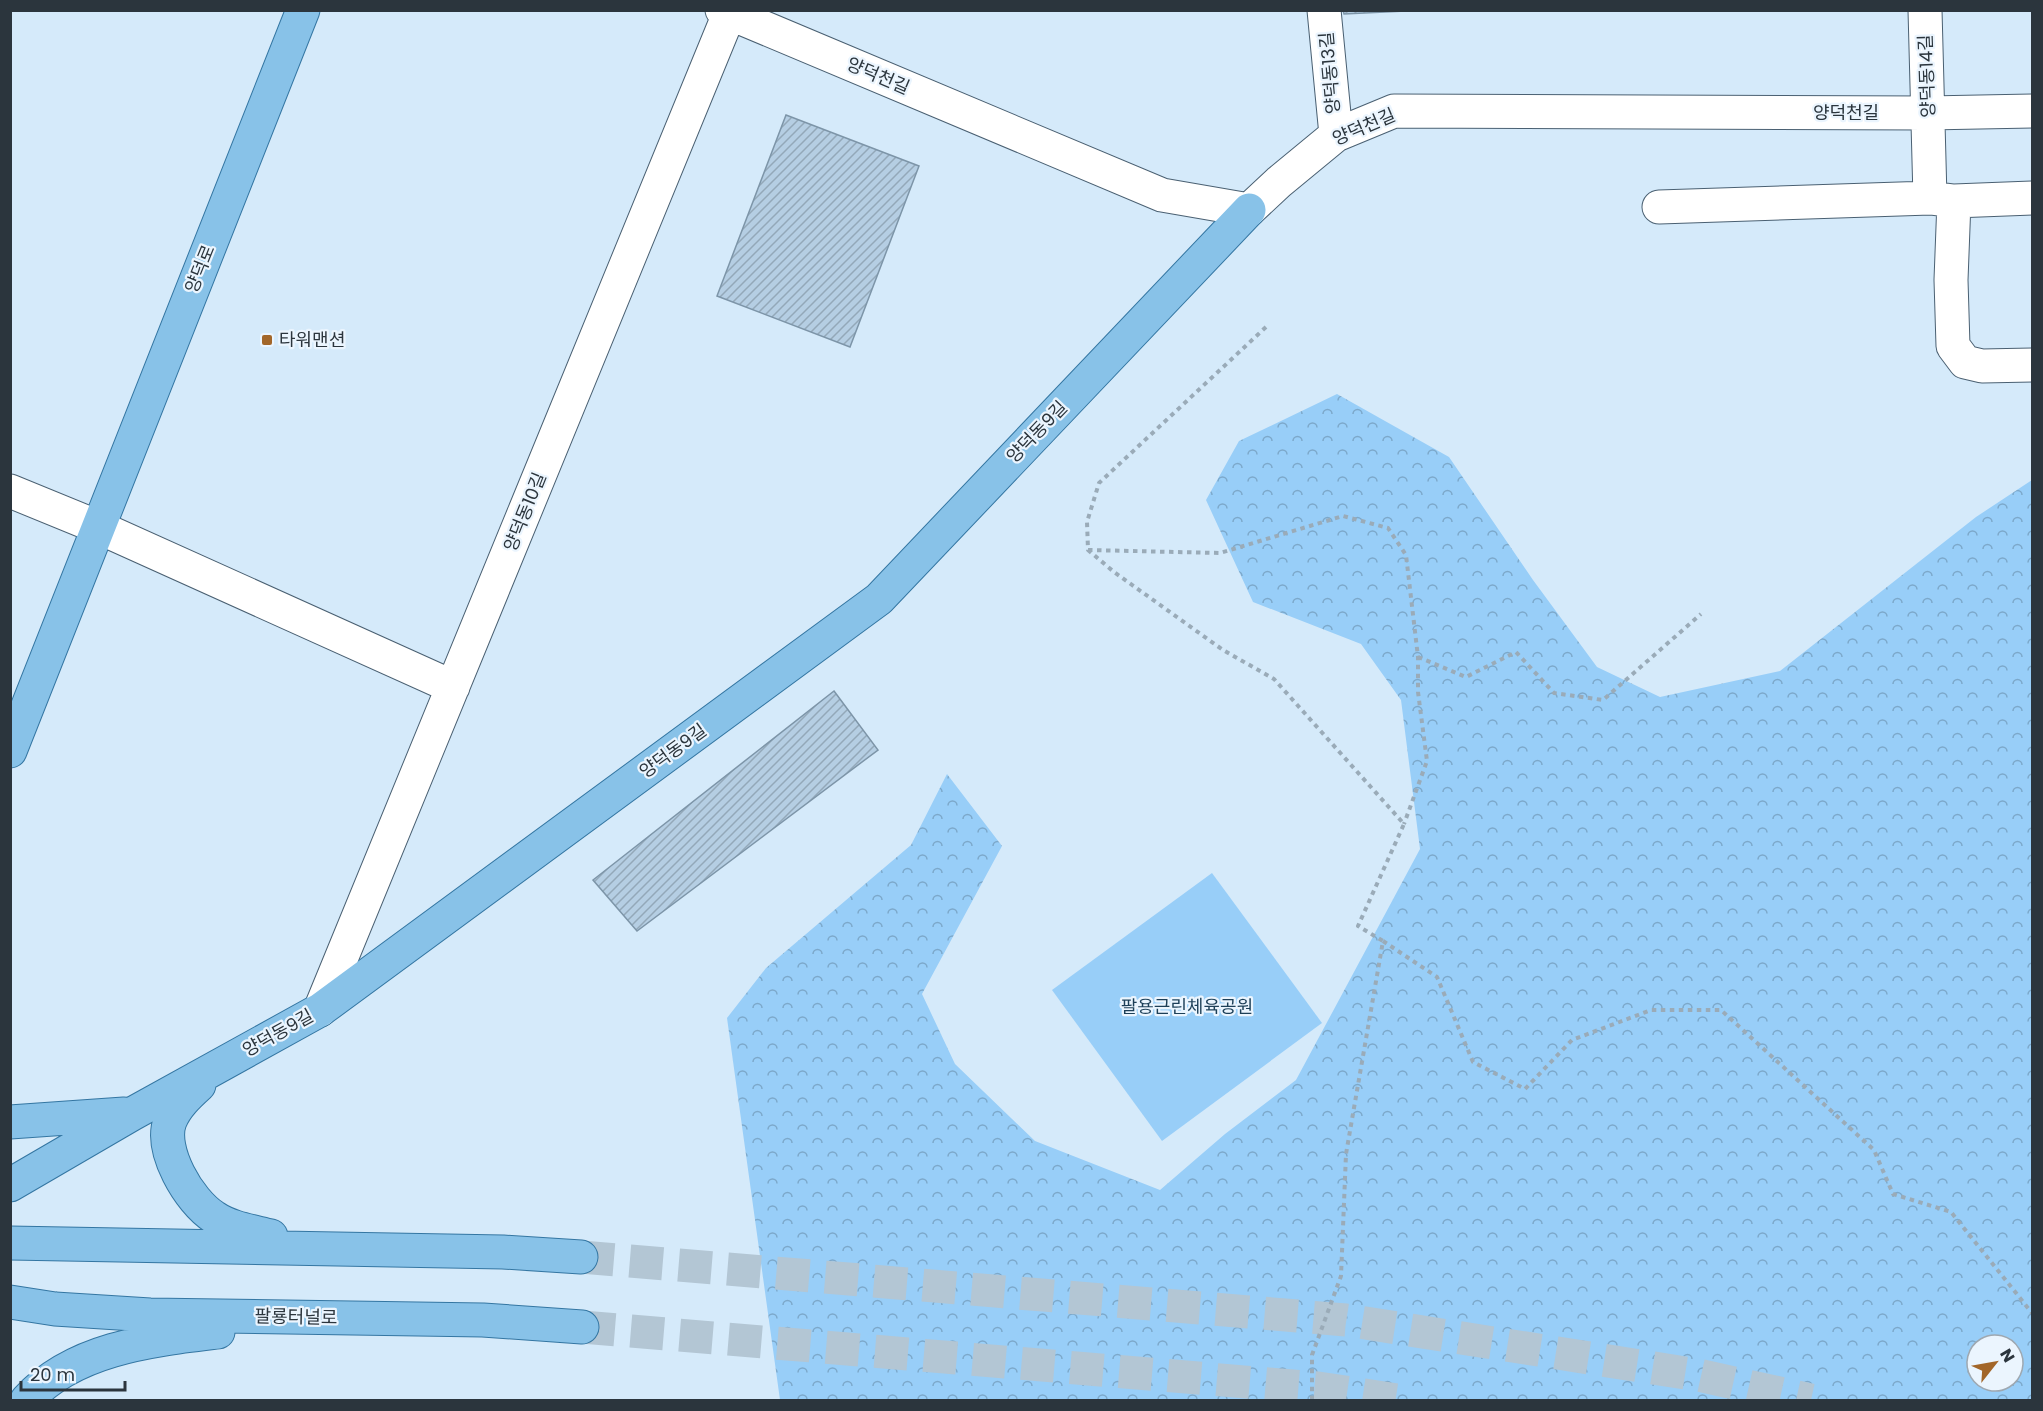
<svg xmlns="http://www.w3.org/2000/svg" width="2043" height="1411" font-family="Poppins,'Noto Sans KR',sans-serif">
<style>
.forest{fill:url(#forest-crowns);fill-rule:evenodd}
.green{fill:#98cef8}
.building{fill:url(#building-hatch);stroke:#7d95a8;stroke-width:1.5}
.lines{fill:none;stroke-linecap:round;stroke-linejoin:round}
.major-tunnel{stroke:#b3c6d4;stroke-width:33;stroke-dasharray:33 16;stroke-linecap:butt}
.minor-casing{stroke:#4a6072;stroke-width:35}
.major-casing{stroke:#3476a2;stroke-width:35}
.path{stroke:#9aabb8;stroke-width:4;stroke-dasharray:4.5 4.5;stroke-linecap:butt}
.minor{stroke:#fff;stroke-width:33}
.major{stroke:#88c2e8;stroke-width:33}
.poi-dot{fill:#a26629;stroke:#ebf5fe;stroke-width:2}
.labels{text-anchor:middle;stroke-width:4.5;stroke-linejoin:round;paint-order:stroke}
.street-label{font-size:18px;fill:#2b353d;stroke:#ebf5fe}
.poi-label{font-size:18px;fill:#2b353d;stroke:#ebf5fe;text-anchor:start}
.park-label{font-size:18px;fill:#1c3f58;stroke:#ebf5fe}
</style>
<defs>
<pattern id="forest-crowns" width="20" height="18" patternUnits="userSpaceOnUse" patternTransform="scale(1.5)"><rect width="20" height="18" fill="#98cef8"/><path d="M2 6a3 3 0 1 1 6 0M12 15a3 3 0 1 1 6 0" fill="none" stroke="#7ca8ca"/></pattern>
<pattern id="building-hatch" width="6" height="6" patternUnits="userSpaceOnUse" patternTransform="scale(1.5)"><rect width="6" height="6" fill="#b5cee3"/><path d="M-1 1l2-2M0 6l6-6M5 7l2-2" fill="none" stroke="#93a8b9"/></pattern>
</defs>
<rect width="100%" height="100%" fill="#d5eafa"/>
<path class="forest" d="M1337,394L1449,457L1533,580L1597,667L1660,697L1780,671L1976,517L2032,480V1400H780L727,1018L766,968L911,845L947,774L1002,846L922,994L955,1064L1035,1141L1160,1190L1225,1134L1296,1080L1420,849L1401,700L1361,644L1253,602L1206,500L1239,441ZM1977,1345H2013V1381H1977Z"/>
<path class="green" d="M1212,873L1322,1023L1162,1141L1052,990Z"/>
<path class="building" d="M1343,10H1427L1344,14Z
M786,115L919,166L850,347L717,296Z
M834,691L878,750L637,931L593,880Z"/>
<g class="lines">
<path class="major-tunnel" d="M581,1257L1346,1320L1698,1375L1811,1400
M582,1327L1318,1388L1397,1400"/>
<g class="minor-casing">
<path id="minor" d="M722,10L1162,195L1249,210L1279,182L1336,135L1394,111L1928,113L2032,111
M1324,10L1336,135
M1925,10L1930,198L1954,201L1951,280L1953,346L1965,362L1982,366L2032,365
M1954,201L2032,198
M1659,207L1930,198
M10,491L98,527L453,687
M320,1010L729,14"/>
</g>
<g class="major-casing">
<path id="major" d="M10,751L303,10
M199,1085C188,1095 176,1106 170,1121C159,1150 189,1201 214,1217C230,1228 251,1231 271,1236
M10,1122L124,1114
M10,1185L132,1114L320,1010L879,599L1249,210
M10,1243L503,1252L581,1257
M10,1302L55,1309L150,1315L483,1320L582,1327
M27,1400C74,1348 152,1340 218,1332"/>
</g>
<path class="path" d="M1266,327L1099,483L1087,522L1088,550L1114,572L1223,650L1274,679L1404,824L1358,926L1383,941L1346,1154L1341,1276L1312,1355V1400
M1088,550L1220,553L1343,516L1388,528L1406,555L1418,657V692L1427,761L1404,824
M1418,657L1466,677L1516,652L1554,693L1603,700L1701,614
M1383,941L1437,977L1473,1062L1525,1089L1572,1040L1651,1010H1721L1874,1150L1893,1194L1951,1212L2032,1313"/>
<use href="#minor" class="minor"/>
<use href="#major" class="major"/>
</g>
<rect class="poi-dot" x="261" y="334" width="12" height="12" rx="3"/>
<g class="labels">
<g class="street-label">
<text transform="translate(1330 73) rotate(-95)" y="6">양덕동13길</text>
<text transform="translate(878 76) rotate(23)" y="6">양덕천길</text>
<text transform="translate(1927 76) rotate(-92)" y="6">양덕동14길</text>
<text x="1846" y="119">양덕천길</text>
<text transform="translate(1364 127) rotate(-23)" y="6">양덕천길</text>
<text transform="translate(200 269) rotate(-68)" y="6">양덕로</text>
<text transform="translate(1037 432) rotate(-46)" y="6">양덕동9길</text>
<text transform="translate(525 512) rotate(-68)" y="6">양덕동10길</text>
<text transform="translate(673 751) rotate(-36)" y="6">양덕동9길</text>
<text transform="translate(278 1033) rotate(-29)" y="6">양덕동9길</text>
<text transform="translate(296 1317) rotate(1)" y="6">팔룡터널로</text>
</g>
<g class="poi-label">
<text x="279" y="346">타워맨션</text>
</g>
<g class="park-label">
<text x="1187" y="1013">팔용근린체육공원</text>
</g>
</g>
<rect width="2043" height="1411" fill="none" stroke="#2b353d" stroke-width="24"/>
<g transform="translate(1995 1363) rotate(59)"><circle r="28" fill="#ebf5fe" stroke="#9ea8b1" stroke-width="1.5"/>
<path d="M0-4.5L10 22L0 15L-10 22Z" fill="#a26629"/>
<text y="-9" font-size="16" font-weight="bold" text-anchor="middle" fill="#2b353d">N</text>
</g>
<path d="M21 1381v9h104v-9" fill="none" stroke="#2b353d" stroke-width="3"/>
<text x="30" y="1381" font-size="18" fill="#2b353d" stroke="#ebf5fe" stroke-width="4.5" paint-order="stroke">20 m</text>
</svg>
